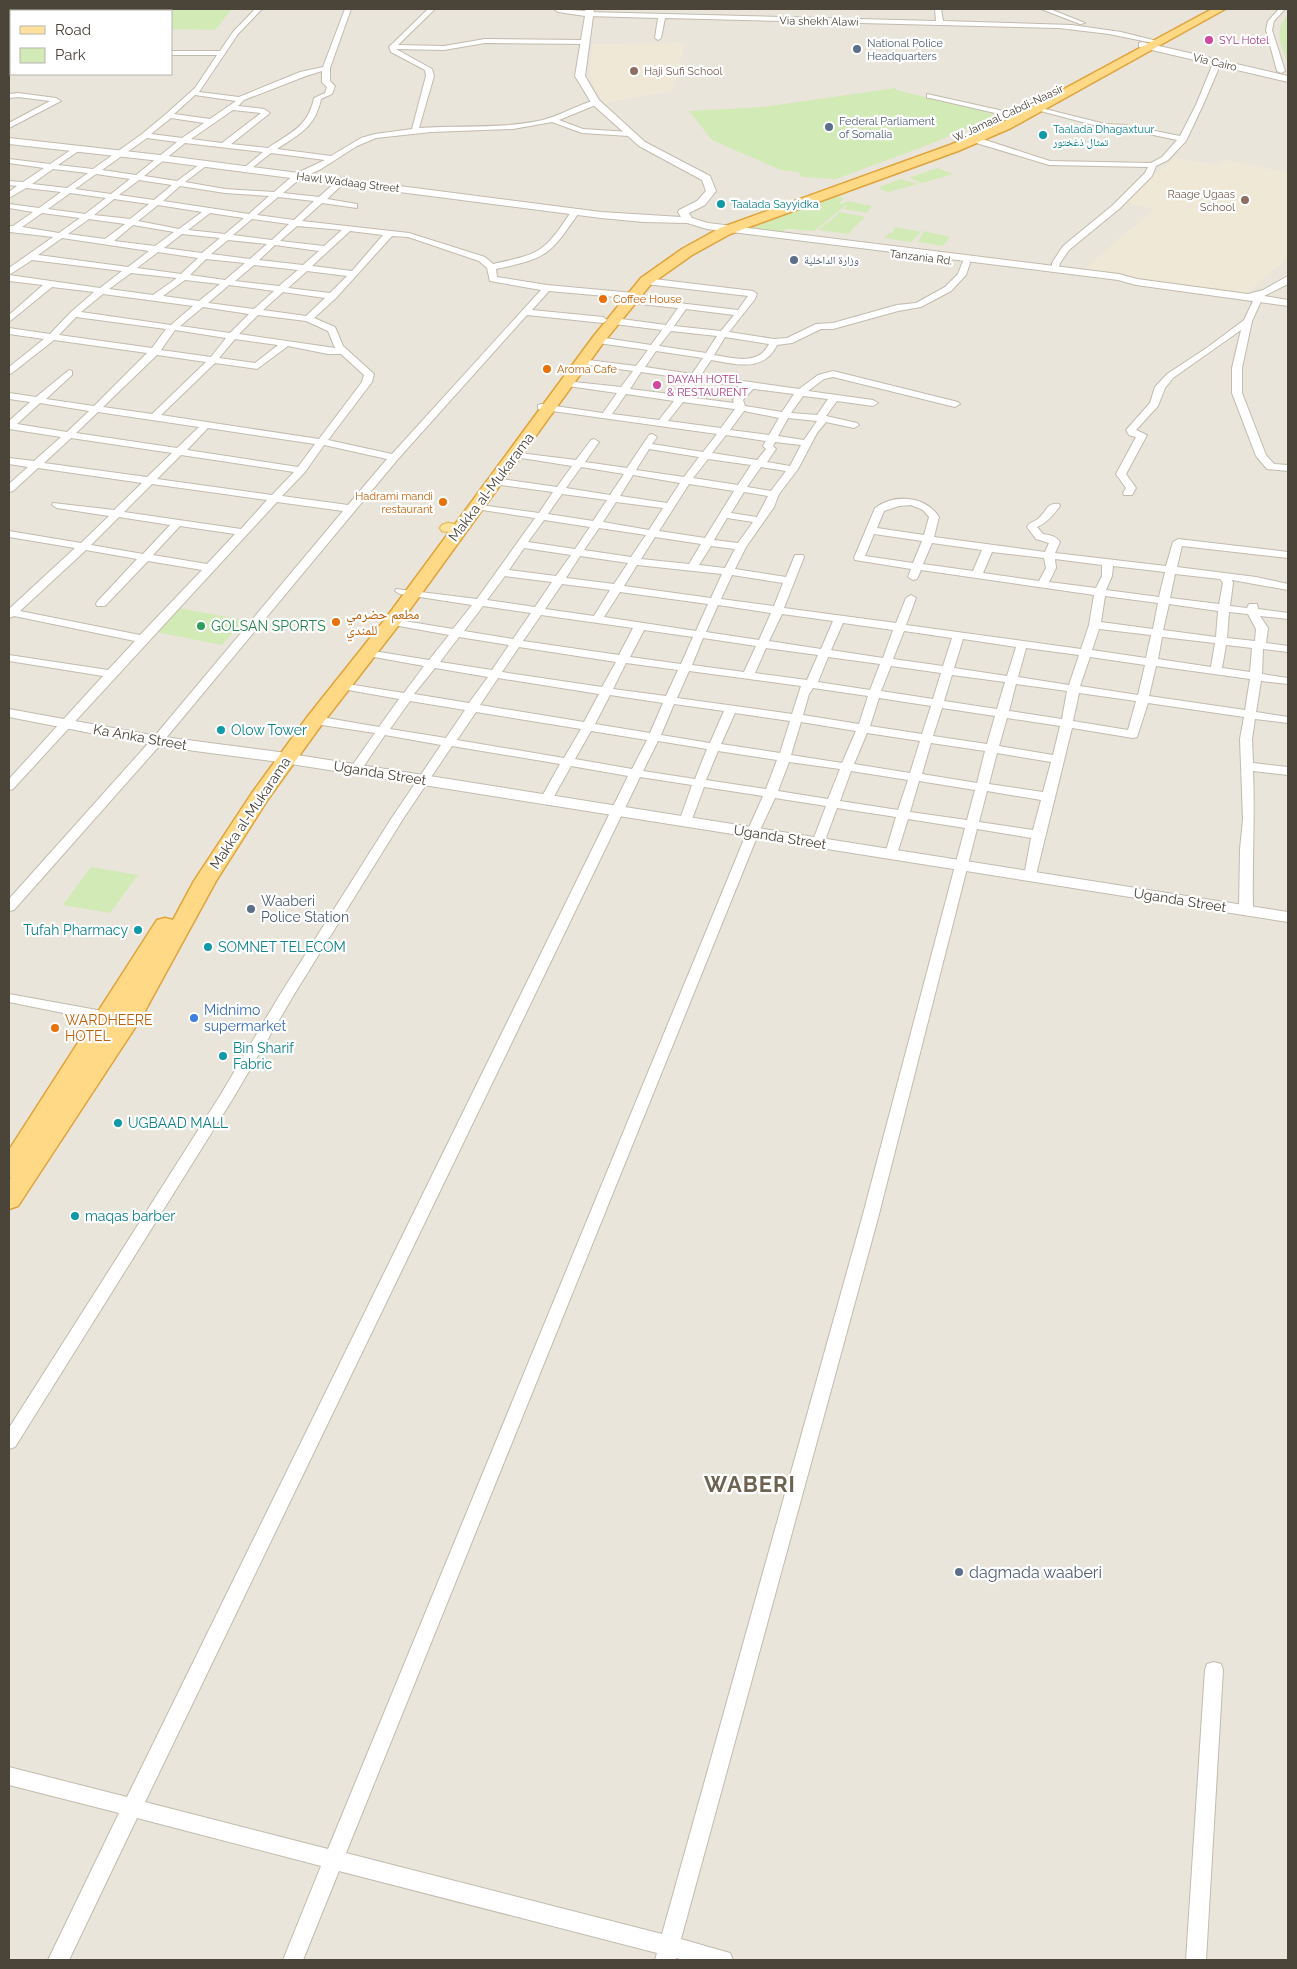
<svg xmlns="http://www.w3.org/2000/svg" width="1297" height="1969" font-family="Raleway,'Noto Naskh Arabic',sans-serif">
<style>
.residential{fill:#eae5da;fill-rule:evenodd}
.education{fill:#efe8d6}
.green{fill:#d2eab5}
.lines{fill:none;stroke-linecap:round;stroke-linejoin:round}
.minor-casing{stroke:#c2bbae;stroke-width:2}
.tertiary-casing{stroke:#c2bbae;stroke-width:2}
.primary-casing{stroke:#e6c16a;stroke-width:3}
.trunk-casing{stroke:#e0a43c;stroke-width:3}
.minor{fill:#fff;fill-rule:evenodd}
.tertiary{fill:#fff;fill-rule:evenodd}
.primary{fill:#ffe39c;fill-rule:evenodd}
.trunk{fill:#ffd985;fill-rule:evenodd}
.hotel-dot{fill:#d1479c;stroke:#fff;stroke-width:2}
.service-dot{fill:#5c6f8a;stroke:#fff;stroke-width:2}
.education-dot{fill:#8d6e63;stroke:#fff;stroke-width:2}
.culture-dot{fill:#0f9aa8;stroke:#fff;stroke-width:2}
.food-dot{fill:#e8710a;stroke:#fff;stroke-width:2}
.leisure-dot{fill:#2e9e5b;stroke:#fff;stroke-width:2}
.shop-dot{fill:#3f7fe0;stroke:#fff;stroke-width:2}
.labels{text-anchor:middle;stroke-width:4.5;stroke-linejoin:round;paint-order:stroke}
.far-street-label{font-size:11px;fill:#4b4439;stroke:#fff}
.far-hotel-label{font-size:11px;fill:#b23c85;stroke:#fff;text-anchor:start}
.far-service-label{font-size:11px;fill:#4e5e75;stroke:#fff;text-anchor:start}
.far-education-label{font-size:11px;fill:#785e54;stroke:#fff;text-anchor:start}
.far-culture-label{font-size:11px;fill:#0d838f;stroke:#fff;text-anchor:start}
.far-food-label{font-size:11px;fill:#c56008;stroke:#fff;text-anchor:start}
.street-label{font-size:14px;fill:#4b4439;stroke:#fff}
.food-label{font-size:14px;fill:#c56008;stroke:#fff;text-anchor:start}
.leisure-label{font-size:14px;fill:#27864d;stroke:#fff;text-anchor:start}
.culture-label{font-size:14px;fill:#0d838f;stroke:#fff;text-anchor:start}
.service-label{font-size:14px;fill:#4e5e75;stroke:#fff;text-anchor:start}
.shop-label{font-size:14px;fill:#366cbe;stroke:#fff;text-anchor:start}
.near-service-label{font-size:16px;fill:#4e5e75;stroke:#fff;text-anchor:start}
.near-district-label{font-size:22px;font-weight:bold;letter-spacing:1px;fill:#6e6250;stroke:#fff}
</style>
<rect width="100%" height="100%" fill="#f6f3ec"/>
<path class="residential" d="M9,9H1288V1960H9ZM11,11H171V74H11ZM838,196L843,198L839,202L845,205L795,230L786,229L783,232L752,228Z"/>
<path class="education" d="M685,43L672,91L604,103L595,89L590,74L592,44Z
M1175,158L1216,165L1226,160L1284,172L1288,170V257L1247,293L1083,270L1154,209L1123,202Z"/>
<path class="green" d="M119,9H232L215,30L171,29V11H117Z
M1288,14V64C1281,42 1273,33 1288,14Z
M896,88V90L998,115L933,143L836,179L802,177L798,172L781,170L712,140L689,111L763,107Z
M937,168L953,174L922,183L909,178Z
M901,179L918,184L888,192L880,189L881,188L879,187Z
M838,196L843,198L844,200L839,202L842,204L848,201L872,206L867,213L844,209L847,206L846,205L814,231L786,229L783,232L751,228Z
M840,212L865,217L856,226L829,222Z
M827,222L855,226L849,234L819,230Z
M895,227L921,232L911,242L885,238L889,233H892Z
M924,231L950,237L943,246L918,242Z
M179,608L244,620L222,645L156,632Z
M91,867L138,875L110,913L63,905Z"/>
<g class="lines">
<g class="minor-casing">
<path id="minor" d="M19,9H25V11H19Z
M255,9H262L238,34L199,92L239,97L300,72L323,67L345,9H351L330,68V81L335,86L332,94L321,99C315,128 299,134 277,149L331,156L361,138L375,134L412,129L426,76L425,70L391,52L389,47L428,9H435L398,45L444,46L485,39L584,40L587,42L584,44L485,43L444,50L396,49L432,69L434,76L419,128C459,125 499,129 538,121C558,117 575,106 595,100H598V104L559,120L583,129L629,132L633,134L629,136L582,133L552,122L513,129L431,132L376,138L357,146L321,169L301,178L283,193L319,197L339,179L346,181L327,199L357,204V208L322,203L302,221L409,233L485,257L493,264C543,253 544,252 573,209H579L580,211C550,255 548,258 496,269L497,277L547,285L634,293L638,296L636,298L738,310L748,296L646,284L642,281L646,278L753,291L757,294L755,299L729,332L774,339L787,338L816,324L833,323L897,305L916,303L945,287L958,274L963,261H969L970,263L966,275L951,291L921,307L898,311L833,329H821L792,343L777,345C763,373 737,364 711,360L701,375L799,389L818,375L833,371L958,402L960,404L955,407L833,377L824,379L808,391L873,400L878,403L873,406L837,401L826,416L857,423L859,425L854,428L826,422L817,433L798,469L779,494L774,507L746,547L735,569L786,577L795,555H803L804,557L784,608L896,623L906,598L911,595L916,598L906,625L1081,649L1089,625L1094,595L921,570L917,579L913,580L908,577L911,569L855,560L854,558L875,508C895,493 926,496 939,517L934,537L1045,552L1049,543L1036,539L1027,527C1030,521 1036,522 1040,517C1046,511 1048,502 1059,504L1060,506C1053,515 1048,522 1037,527L1043,534C1050,535 1056,536 1060,542L1055,553L1166,566L1173,542L1178,539L1288,552V558L1182,546L1177,567L1256,577L1288,584V590L1232,580L1233,583L1230,606L1247,608L1249,604H1257L1258,609L1288,613V619L1260,616L1268,628L1266,643L1288,646V652L1263,649L1262,674L1288,678V684L1261,681L1256,712L1288,717V723L1255,719L1252,739L1253,763L1288,767V775L1253,771C1255,817 1252,863 1253,910L1251,913L1246,914L1239,910L1240,849L1243,819L1240,739L1244,717L1148,703L1137,737L1133,738L1072,728L1035,879L1030,880L1024,876L1031,838L977,829L878,1218L681,1939L730,1953L733,1960H685L676,1958L675,1960H655L657,1953L339,1871L303,1960H283L321,1866L137,1818L69,1960H48L119,1813L9,1785V1767L127,1797L628,776L571,766L552,800L546,804L540,800L560,764L452,746L403,819L295,993L232,1100L15,1447L9,1449V1428L221,1094L281,993L391,819L441,745L385,735L359,773L355,774L349,770L375,733L315,724L309,720L315,716L379,727L399,699L337,688L335,686L337,684L341,683L404,693L424,666L363,655L361,653L363,651L367,650L429,660L449,635L388,624L386,622L388,620L392,619L453,629L472,605L400,594L395,591L396,589L477,599L535,518L476,509L472,508L471,506L472,504L539,513L553,492L494,484L489,481L494,478L557,487L572,466L515,457L511,456V452L576,460L591,440L594,439L599,442L585,462L627,468L649,435L652,434L657,437L652,444L703,452L717,434L538,409V405L541,404L603,413L617,393L568,386L565,385V381L621,387L633,371L583,364L578,361L580,359L636,366L648,350L598,343L593,340L598,337L651,345L662,330L614,324L610,321L614,318L666,325L678,308L630,303L626,300L627,298L549,291L532,310L603,317L607,320L603,323L527,315L398,459L161,744L14,910L9,911V899L153,738L343,511L277,502L13,789L9,790V779L103,676L9,661V655L108,670L135,641L14,616L9,618V609L75,548L9,537V531L81,543L109,516L57,508L52,505L53,503L114,510L142,483L38,468L13,491L9,492V484L28,467L9,464V458L34,461L61,437L9,429V421L30,402L9,399V393L36,397L69,370L72,371V375L46,399L94,406L147,353L54,340L12,373L9,374V367L44,339L9,334V328L50,334L71,312L94,292L52,287L9,322V315L43,285L9,281V275L100,288L122,271L32,260L9,275V268L53,237L10,232L9,226H13L33,212L9,208V204L39,208L61,192L26,188L9,198V192L17,186L9,185V181L23,182L44,168L9,163V159L50,164L77,146H80V150L58,165L93,169L142,134L166,114L195,88L217,55H171V51H220L233,32ZM322,71V82L327,87L325,93L314,98C308,127 291,132 268,148L231,144L270,113L264,109L238,106L244,100L306,76ZM195,95L236,101L210,119L174,114ZM233,110L261,113L222,143L191,139ZM171,118L204,123L182,138L151,134ZM147,138L177,142L136,175L102,170ZM185,143L263,152L245,167L244,169L248,171L271,153L325,160L295,174L274,192L225,189L185,182L206,166L207,164L203,162L177,181L144,176ZM53,169L88,173L67,188L32,184ZM96,174L130,179L111,194L75,189ZM139,180L172,185L154,200L119,195ZM180,186L225,193L269,196L249,214L163,201ZM70,193L106,198L85,214L48,209ZM278,197L314,201L294,220L257,215ZM114,199L149,204L130,219L94,215ZM158,205L202,212L179,229L138,221ZM42,213L80,218L59,233L22,227ZM210,213L244,218L225,234L188,230ZM89,219L125,224L105,239L68,234ZM252,219L289,224L272,240L233,235ZM133,225L174,232L155,246L114,241ZM297,226L342,230L324,246L280,241ZM350,231L383,235L352,271L312,266ZM182,234L220,238L202,253L164,248ZM392,236L408,237L479,261L487,268L490,281L541,290L392,454L328,440L372,382L374,374L343,346L335,327L314,318L336,298ZM62,238L149,251L128,267L38,255ZM228,240L267,244L250,259L211,254ZM275,245L319,251L303,265L259,260ZM158,252L198,258L181,274L137,268ZM206,259L245,263L225,280L190,275ZM254,265L298,270L279,286L235,281ZM307,271L347,276L330,293L288,288ZM131,273L177,278L153,295L109,289ZM185,280L220,284L199,301L163,296ZM229,285L274,291L254,309L208,303ZM283,292L325,298L306,316L263,310ZM103,294L193,306L171,325L81,312ZM203,307L249,314L230,333L180,326ZM686,309L734,315L721,331L674,326ZM258,315L306,321L328,331L335,348L239,334ZM76,317L166,329L152,348L59,335ZM175,330L226,338L211,357L161,350ZM671,331L717,336L706,353L659,346ZM725,337L769,344C758,366 734,358 714,355ZM235,339L278,345L255,363L219,358ZM288,346L328,354H341L364,375L362,382L319,439L161,415L215,363L257,369ZM656,351L703,358L692,374L645,367ZM157,355L206,362L152,414L103,407ZM641,372L689,379L678,395L630,389ZM698,380L745,387L733,400L734,403L687,397ZM753,389H754L794,394L782,412L745,406L743,400ZM626,394L674,401L659,420L612,414ZM803,396L828,399L817,415L791,413ZM683,402L734,409H735L721,428L668,421ZM40,403L89,411L67,432L17,424ZM744,411L779,418L769,435L730,430ZM98,412L199,427L177,448L76,433ZM788,418L817,421L804,440L778,436ZM208,428L315,444L298,467L187,450ZM726,435L766,441L763,446L766,449L757,460L712,453ZM71,438L172,453L147,477L44,463ZM775,442L801,445L790,466L767,462L776,449L773,446ZM324,445L387,459L348,505L282,496L305,472ZM649,449L699,457L684,477L636,470ZM181,455L294,472L272,495L157,479ZM708,459L751,465L738,485L693,478ZM581,467L624,474L610,495L566,488ZM761,467L786,471L771,491L747,487ZM633,475L680,483L667,503L620,496ZM152,484L267,500L241,529L124,512ZM689,484L734,491L705,538L659,531ZM744,492L768,496L757,517L731,513ZM562,494L607,500L593,521L548,514ZM616,502L663,508L649,530L603,522ZM911,505L923,510L929,517L924,535L877,528L884,511L899,506ZM119,517L170,525L143,554L91,545ZM727,518L753,522L738,543L714,540ZM544,520L590,527L575,549L528,542ZM180,526L235,534L207,564L153,555ZM599,528L646,535L631,557L584,550ZM874,534L922,541L913,563L865,556ZM655,537L701,544L689,564L641,559ZM932,543L982,550L973,571L923,564ZM711,546L735,549L725,568L699,565ZM524,548L571,555L556,576L509,570ZM86,550L137,559L97,602L96,604L97,606H105L148,561L202,570L140,635L20,611ZM992,552L1044,558L1046,568L1039,581L983,573ZM580,556L628,563L614,584L566,578ZM1055,559L1102,565V576L1096,588L1049,582L1056,568ZM637,565L722,574L711,598L624,586ZM1113,566L1165,572L1159,597L1106,590L1112,576ZM1175,574L1220,579L1223,583L1219,604L1170,598ZM732,575L783,583L774,606L721,599ZM505,576L552,582L535,607L487,600ZM562,584L610,590L594,616L545,609ZM620,592L708,604L696,631L604,617ZM1105,596L1158,603L1153,629L1101,622ZM1169,604L1218,611L1216,637L1163,630ZM718,605L771,613L759,640L706,632ZM483,606L531,613L513,639L464,631ZM1229,612L1248,614L1256,629L1255,641L1227,638ZM782,614L833,621L821,649L769,641ZM541,615L633,628L619,655L523,641ZM843,623L893,630L883,658L831,650ZM1099,629L1151,635L1146,658L1092,650ZM644,630L693,637L681,664L630,657ZM904,631L952,638L943,666L893,659ZM459,637L509,645L492,670L440,662ZM1162,637L1215,643L1211,667L1158,659ZM703,638L756,646L744,672L692,665ZM963,639L1016,647L1007,676L954,668ZM1226,645L1252,648L1250,672L1222,668ZM519,647L616,662L602,687L502,672ZM766,648L818,655L807,680L755,673ZM1026,648L1079,655L1069,685L1018,677ZM828,657L880,664L870,690L818,682ZM1090,657L1145,665L1138,695L1080,686ZM626,663L678,670L666,696L613,689ZM891,666L941,673L933,699L881,691ZM1156,666L1250,679L1245,710L1149,696ZM435,668L488,677L469,703L414,694ZM689,671L801,686L792,714L677,698ZM952,675L1005,682L997,709L944,701ZM498,678L599,694L584,722L480,705ZM1016,684L1067,691L1062,719L1009,711ZM813,688L868,696L859,724L803,715L809,694ZM1079,693L1136,701L1128,730L1073,721ZM610,695L663,703L650,733L595,724ZM879,698L931,706L922,734L870,726ZM410,701L465,710L446,738L390,729ZM674,704L724,711L710,743L661,735ZM942,708L995,716L987,744L933,736ZM476,712L581,729L564,758L457,740ZM735,713L790,721L780,753L721,744ZM1007,718L1060,726L1053,755L999,746ZM801,722L856,731L842,763L791,755ZM591,731L647,740L632,769L575,759ZM867,733L920,741L910,773L854,764ZM658,741L707,749L695,779L643,771ZM931,743L985,751L977,783L922,774ZM718,751L777,760L766,789L706,780ZM997,753L1051,762L1043,792L989,784ZM789,762L840,769L828,799L778,791ZM851,771L908,780L898,810L840,801ZM640,777L692,785L679,822L685,826L691,822L704,787L763,796L747,832L328,1849L145,1802ZM919,781L975,790L967,820L910,812ZM987,791L1041,800L1033,830L979,822ZM775,798L826,806L812,843L818,847L824,843L837,808L896,817L885,854L891,858L897,854L908,819L965,828L862,1218L662,1934L346,1853L759,832Z
M935,9H941L943,21L1072,25L1121,32L1161,42L1158,44L1109,34L1059,28L665,18L661,38L658,40L655,38L658,18L587,16L584,14L587,12L936,21Z
M1041,9H1050L1085,23L1080,24Z
M1279,9H1285L1274,21L1272,30L1285,71L1281,73L1277,71L1266,30L1268,21Z
M11,27V31L9,32V28Z
M1214,61L1221,63L1203,105L1186,141L1168,160L1156,166L1152,176L1119,209L1069,250L1060,263L1058,271H1052V263L1063,246L1113,205L1145,173L1148,167L1049,165L973,142V138H979L1050,161L1151,163L1162,157L1177,140L1125,129L1105,128L1033,109L1037,107L1105,124L1125,125L1180,136L1196,105Z
M18,93L56,98L61,101L9,128V123L50,101L18,97L9,98V94Z
M927,94L1008,112L1012,114L1008,116L930,98H927Z
M1258,296L1262,299L1252,321L1242,368V393L1266,455L1274,464L1288,465V471L1267,469L1256,456L1232,393V368L1241,330L1173,378L1165,388L1158,406L1136,430L1147,435L1126,474L1136,488L1132,495H1124L1123,493L1126,488L1116,474L1136,437L1129,435L1126,430L1150,403L1155,387L1167,374L1208,347L1244,320L1254,299Z
M9,994L108,1012L113,1014L115,1017L113,1020L108,1022L9,1002Z
M1214,1662L1221,1664L1223,1670L1206,1960H1186L1205,1670L1207,1664Z"/>
</g>
<g class="tertiary-casing">
<path id="tertiary" d="M554,9L585,11L586,9H594L585,76L599,100L645,142L710,176L716,191L705,205L689,213L692,218L708,223L1119,274L1137,279L1248,294L1263,290L1288,276V284L1264,296L1288,300V306L1136,285L1118,280L707,229L687,223L644,222L601,218L160,161L9,144V138L160,155L601,212L681,217L678,212L679,210L697,201L706,191L702,180L639,146L592,104L575,76L585,16L558,12Z
M1142,42L1288,76V82L1139,47V43Z
M9,709L157,736L272,751L1288,912V922L272,761L157,746L9,717Z"/>
</g>
<g class="primary-casing">
<path id="primary" d="M448,523L465,526L467,529L465,532L459,534L442,531L440,528L442,525Z"/>
</g>
<g class="trunk-casing">
<path id="trunk" d="M1212,9H1225L1011,128L958,151L730,234L692,255L651,284L603,343L398,626L322,724L268,799L216,881L140,1020L18,1206L9,1209V1181L11,1177L9,1178V1150L157,920L165,918L173,920L194,881L252,793L308,716L386,618L593,337L641,278L682,249L720,228L950,145L1003,122Z"/>
</g>
<use href="#minor" class="minor"/>
<use href="#tertiary" class="tertiary"/>
<use href="#primary" class="primary"/>
<use href="#trunk" class="trunk"/>
</g>
<g class="hotel-dot">
<circle cx="1209" cy="40" r="5"/>
<circle cx="657" cy="385" r="5"/>
</g>
<g class="service-dot">
<circle cx="857" cy="49" r="5"/>
<circle cx="829" cy="127" r="5"/>
<circle cx="794" cy="260" r="5"/>
<circle cx="251" cy="909" r="5"/>
<circle cx="959" cy="1572" r="5"/>
</g>
<g class="education-dot">
<circle cx="634" cy="71" r="5"/>
<circle cx="1245" cy="200" r="5"/>
</g>
<g class="culture-dot">
<circle cx="1043" cy="135" r="5"/>
<circle cx="721" cy="204" r="5"/>
<circle cx="221" cy="730" r="5"/>
<circle cx="138" cy="930" r="5"/>
<circle cx="208" cy="947" r="5"/>
<circle cx="223" cy="1056" r="5"/>
<circle cx="118" cy="1123" r="5"/>
<circle cx="75" cy="1216" r="5"/>
</g>
<g class="food-dot">
<circle cx="603" cy="299" r="5"/>
<circle cx="547" cy="369" r="5"/>
<circle cx="443" cy="502" r="5"/>
<circle cx="336" cy="622" r="5"/>
<circle cx="55" cy="1028" r="5"/>
</g>
<circle class="leisure-dot" cx="201" cy="626" r="5"/>
<circle class="shop-dot" cx="194" cy="1018" r="5"/>
<g class="labels">
<g class="far-street-label">
<text transform="translate(819 21) rotate(1)" y="4">Via shekh Alawi</text>
<text transform="translate(1215 62) rotate(13)" y="4">Via Cairo</text>
<text transform="translate(1008 113) rotate(-25)" y="4">W. Jamaal Cabdi-Naasir</text>
<text transform="translate(348 182) rotate(7)" y="4">Hawl Wadaag Street</text>
<text transform="translate(921 257) rotate(7)" y="4">Tanzania Rd.</text>
</g>
<g class="far-hotel-label">
<text x="1219" y="44">SYL Hotel</text>
<text x="667" y="383">DAYAH HOTEL<tspan x="667" dy="13">&amp; RESTAURENT</tspan></text>
</g>
<g class="far-service-label">
<text x="867" y="47">National Police<tspan x="867" dy="13">Headquarters</tspan></text>
<text x="839" y="125">Federal Parliament<tspan x="839" dy="13">of Somalia</tspan></text>
<text x="804" y="264">وزارة الداخلية</text>
</g>
<g class="far-education-label">
<text x="644" y="75">Haji Sufi School</text>
<text x="1235" y="198" text-anchor="end">Raage Ugaas<tspan x="1235" dy="13">School</tspan></text>
</g>
<g class="far-culture-label">
<text x="1053" y="133">Taalada Dhagaxtuur<tspan x="1053" dy="13">تمثال ذغختور</tspan></text>
<text x="731" y="208">Taalada Sayyidka</text>
</g>
<g class="far-food-label">
<text x="613" y="303">Coffee House</text>
<text x="557" y="373">Aroma Cafe</text>
<text x="433" y="500" text-anchor="end">Hadrami mandi<tspan x="433" dy="13">restaurant</tspan></text>
</g>
<g class="street-label">
<text transform="translate(491 487) rotate(-53)" y="5">Makka al-Mukarama</text>
<text transform="translate(140 737) rotate(10)" y="5">Ka Anka Street</text>
<text transform="translate(380 773) rotate(9)" y="5">Uganda Street</text>
<text transform="translate(250 813) rotate(-56)" y="5">Makka al-Mukarama</text>
<text transform="translate(780 837) rotate(9)" y="5">Uganda Street</text>
<text transform="translate(1180 900) rotate(9)" y="5">Uganda Street</text>
</g>
<g class="food-label">
<text x="346" y="619">مطعم حضرمي<tspan x="346" dy="16">للمندي</tspan></text>
<text x="65" y="1025">WARDHEERE<tspan x="65" dy="16">HOTEL</tspan></text>
</g>
<g class="leisure-label">
<text x="211" y="631">GOLSAN SPORTS</text>
</g>
<g class="culture-label">
<text x="231" y="735">Olow Tower</text>
<text x="128" y="935" text-anchor="end">Tufah Pharmacy</text>
<text x="218" y="952">SOMNET TELECOM</text>
<text x="233" y="1053">Bin Sharif<tspan x="233" dy="16">Fabric</tspan></text>
<text x="128" y="1128">UGBAAD MALL</text>
<text x="85" y="1221">maqas barber</text>
</g>
<g class="service-label">
<text x="261" y="906">Waaberi<tspan x="261" dy="16">Police Station</tspan></text>
</g>
<g class="shop-label">
<text x="204" y="1015">Midnimo<tspan x="204" dy="16">supermarket</tspan></text>
</g>
<g class="near-service-label">
<text x="969" y="1578">dagmada waaberi</text>
</g>
<g class="near-district-label">
<text x="750" y="1492">WABERI</text>
</g>
</g>
<rect width="1297" height="1969" fill="none" stroke="#4b4439" stroke-width="20"/>
<rect x="10" y="10" width="162" height="65" fill="#ffffff" stroke="#b7b4b0"/>
<rect x="20" y="26" width="25" height="8" fill="#ffe39c" stroke="#b7b4b0"/>
<text x="55" y="35" font-size="15" fill="#4b4439">Road</text>
<rect x="20" y="48" width="25" height="15" fill="#d2eab5" stroke="#b7b4b0"/>
<text x="55" y="60" font-size="15" fill="#4b4439">Park</text>
</svg>
